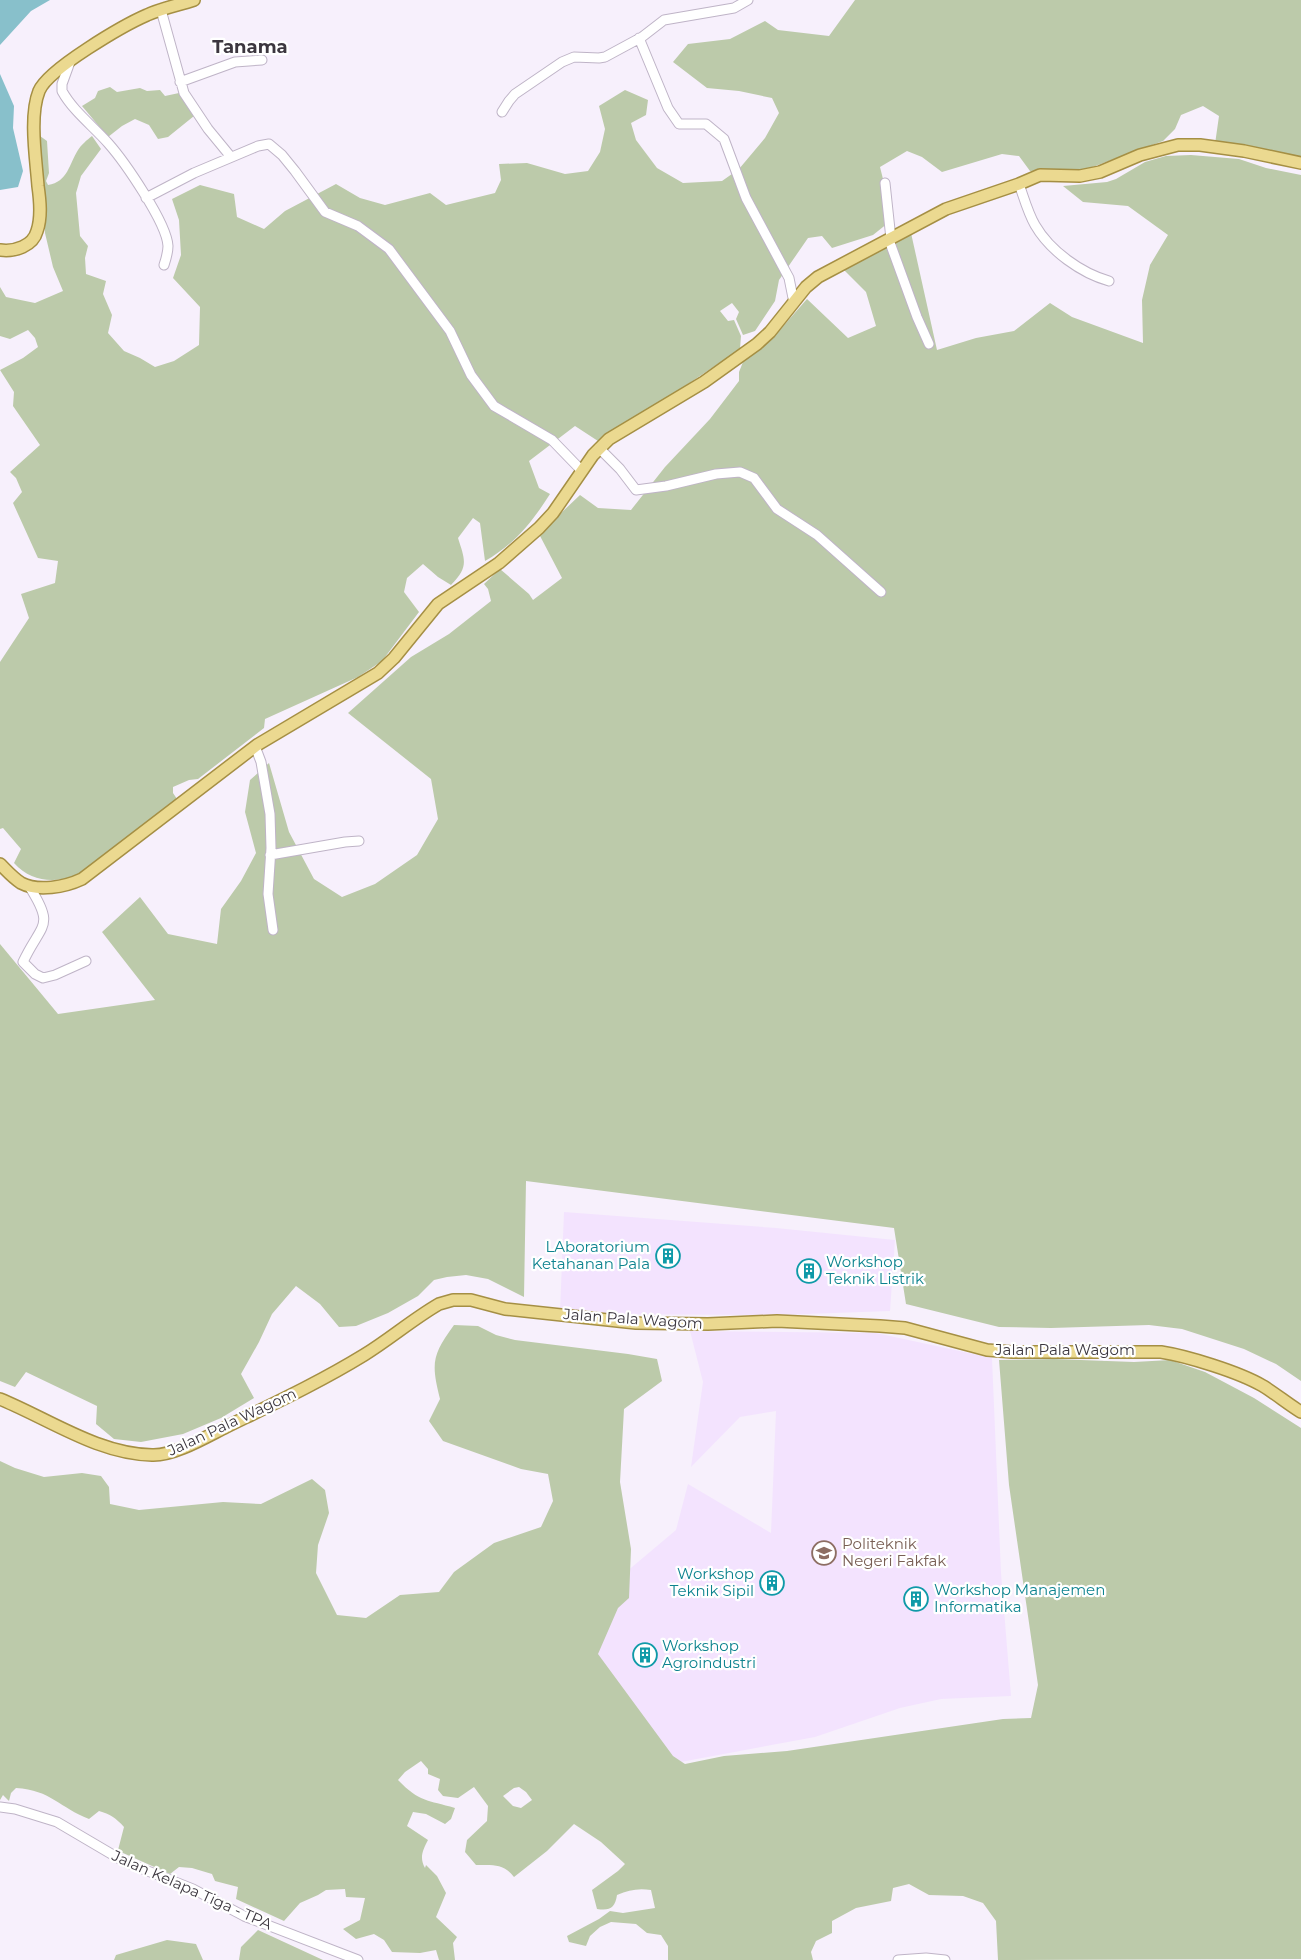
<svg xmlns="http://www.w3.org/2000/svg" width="1301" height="1960" font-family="Montserrat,sans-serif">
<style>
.built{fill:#f3e3fe}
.green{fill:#bccaaa;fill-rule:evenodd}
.water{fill:#88c0cb}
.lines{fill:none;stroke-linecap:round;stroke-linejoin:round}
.minor-casing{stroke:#bfb4c7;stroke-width:11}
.major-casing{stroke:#a58f44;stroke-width:14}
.minor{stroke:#fff;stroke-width:9}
.major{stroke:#ebd990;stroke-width:11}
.labels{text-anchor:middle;stroke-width:4.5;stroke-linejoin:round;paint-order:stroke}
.culture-label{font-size:15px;fill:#0d838f;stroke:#fff;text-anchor:start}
.street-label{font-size:15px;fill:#3c373f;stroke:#fff}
.education-label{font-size:15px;fill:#785e54;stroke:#fff;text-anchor:start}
.quarter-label{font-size:18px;font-weight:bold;fill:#3c373f;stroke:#fff}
</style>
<rect width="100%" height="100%" fill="#f7f0fc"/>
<path class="built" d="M564,1212L776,1228L895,1240L890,1311L779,1315L585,1314L560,1312Z
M690,1331L876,1333L992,1358L1001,1573L1011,1696L941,1699L900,1708L815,1737L670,1764L607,1726L587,1605L676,1530L688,1484L771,1533L776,1411L740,1417L691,1467L703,1382Z"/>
<path class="green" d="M855,0H1301V162L1215,144L1219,116L1203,106L1181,115L1175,129L1163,141L1087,169L1030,171L1019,156L1002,154L942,172L922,157L907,151L880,167L893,219L873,235L832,248L822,236L808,238L779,280L775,301L755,331L743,335L736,319L739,312L732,303L720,311L728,321L734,320L741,336L740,349L685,386L598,441L575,426L529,461L539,488L550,494C533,521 514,545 485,561L480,523L473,518L458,538C465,560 469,567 451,585L438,577L423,564L407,578L404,592L419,612L382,661L358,677L265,719L264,728L198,779L189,780L173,787V793L177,799L76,876C53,883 31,882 14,863L21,849L3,828L0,829V662L29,618L21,594L55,583L58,561L38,558L13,503L22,492L16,478L10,472L40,445L13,406L14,392L0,370L23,358L38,347L35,338L28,330L10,339L0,336V287L6,297L35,303L63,291L53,267L45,233L40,136L47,141L49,173L46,181L48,185C68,182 69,164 78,150C81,145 87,140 92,136L101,149L81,176L76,193L80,236L88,246L85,258L86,274L106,281L103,294L112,315L108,333L124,351L140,358L155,367L174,361L199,345L200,307L173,278L181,255L179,220L172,199L200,185L234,194L237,217L264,229L285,211L336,184L360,198L385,205L430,193L446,205L495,193L501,180L499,164L527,163L565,174L588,171L600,152L605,129L599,106L625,90L648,100L646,115L631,123L636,140L657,168L683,183L722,181L739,169L765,138L779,113L772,98L739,91L707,88L673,62L688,44L730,39L765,21L778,30L829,36Z
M110,87L117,92L140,88L147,91L160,90L165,96L179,93L194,116L168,137L158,139L149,125L135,119L122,126L108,137L82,106L95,98L98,91Z
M1191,155L1239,159L1266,168L1301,175V1381L1276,1364L1244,1349L1182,1329L1149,1325L1051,1328L999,1327L906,1304L894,1228L526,1181L524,1297L488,1279L466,1275L447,1277L434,1280L418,1296L388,1313L356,1326L339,1327L320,1304L296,1286L272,1314L259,1342L241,1374L254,1398L221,1418L183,1434L141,1442L114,1439L96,1424L97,1406L26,1372L15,1387L0,1381V944L58,1014L155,1000L102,932L140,897L168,934L217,944L221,909L241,881L256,853L245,812L250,780L269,763L289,832L314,879L342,897L375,884L417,855L438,819L431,779L348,713L411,657L449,634L491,601L488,589L484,584L500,569L529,594L533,600L562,578L539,534L580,495L598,508L631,510L665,467L710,419L739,381V372L745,357L779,331L807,299L848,338L876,326L866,292L843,269L911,233L937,350L976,338L1014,331L1050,303L1072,317L1143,343L1142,300L1150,265L1168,235L1128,206L1083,202L1063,186L1107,182L1116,179L1145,162L1166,156Z
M454,1325L478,1326L496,1335L515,1340L628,1354L657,1359L662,1381L624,1409L620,1482L631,1549L629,1598L618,1608L598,1654L673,1756L685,1764L724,1756L787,1751L1003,1719L1031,1718L1038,1685L1009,1485L999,1360L1054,1359L1134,1362L1170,1360L1205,1372L1254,1398L1301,1428V1959L998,1960L996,1921L983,1903L963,1896L929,1895L909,1884L893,1888L891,1901L856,1908L832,1921V1933L816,1941L811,1952L813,1960H668V1946L661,1935L647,1933L636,1924L611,1922L600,1927L590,1936L586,1946L569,1942L567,1936L599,1919L610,1911L623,1913L655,1908L651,1890C638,1888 629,1890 617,1895C615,1908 610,1911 597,1909L592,1890L618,1871L625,1864L601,1842L574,1824L547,1851L514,1877C503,1863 493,1865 476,1865L465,1852L467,1840L487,1821L488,1806L474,1787L458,1798L443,1796L438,1790L440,1779L428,1774V1769L421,1761L405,1772L398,1780C419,1802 428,1800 455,1808L451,1819L445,1824L426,1814L413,1812L407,1826L428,1840C423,1850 419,1857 425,1868L426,1865L437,1876L446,1893L436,1917L457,1937L453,1943L455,1960H439L436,1950L420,1953L392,1952L384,1940L374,1934L356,1939L343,1929L360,1920L365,1898L346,1897L345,1889L326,1890L318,1895L300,1903L284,1921L236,1899L238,1887L215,1881L212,1874L192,1868L179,1867L170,1874L123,1853L118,1850L124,1827C116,1818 110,1814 99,1811L89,1819C60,1808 51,1790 16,1788L11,1793L9,1801L3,1795L0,1800V1461L15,1468L44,1477L82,1473L101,1476L109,1487L110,1504L139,1510L223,1502L261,1504L312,1479L325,1490L329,1513L318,1545L316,1573L337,1615L366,1618L400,1595L439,1592L454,1572L494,1543L541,1527L553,1501L548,1474L521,1469L443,1441L429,1421L440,1399C431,1363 432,1355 454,1325ZM519,1787L526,1792L532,1800L521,1808L513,1806L503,1796L514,1788Z
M258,1930L323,1960H239L241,1947Z
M167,1940L196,1944L203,1960H114L116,1955Z"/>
<path class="water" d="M0,0H50L31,11L0,45Z
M0,74L14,106L13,128L23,171L18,187L0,190Z"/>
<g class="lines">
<g class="minor-casing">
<path id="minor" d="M161,10L184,93L208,129L231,157
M639,38L668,108L679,124H706L724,139L746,198L789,278L794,303
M70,62L62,84V91C73,111 93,126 108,143C124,161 167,223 168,246C168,252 166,259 164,265
M180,82L235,62L262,60
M502,112L509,101L515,94L562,62L574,57L599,58L605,57L642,37L664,20L734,8L748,0
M885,183L891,239
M1019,184C1024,198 1028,213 1035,225C1050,251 1081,273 1109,281
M146,198L194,173L258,146L269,144L282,155L295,171L325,212L358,226L389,249L450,331L471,375L494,406L552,440L582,471
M889,240L917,317L929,344
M599,448L620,469L636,490L666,486L716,474L740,472L754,478L777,509L817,535L881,592
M255,746L261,762L270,814L271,848L268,894L273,930
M270,855L345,842L359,841
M29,886C56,928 41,923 23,962L35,974L43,978L55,975L86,961
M0,1807L15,1809L57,1822L125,1862L193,1889L244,1916L358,1960
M898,1960L926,1958L945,1960"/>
</g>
<g class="major-casing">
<path id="major" d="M0,250C15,252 33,246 37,231C42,217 40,200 38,186C36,159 29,116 39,91C48,69 124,25 147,15C162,8 179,5 194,0
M0,864C6,870 13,878 21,883C38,892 65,887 82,879L257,745L378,673L394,658L438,604L499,563L539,528L553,513L593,455L609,439L704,382L757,344L770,332L806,287L818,277L946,209L1019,184L1040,175L1080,176L1100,172L1140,155L1178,145H1200L1244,151L1301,163
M0,1399C49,1419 98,1454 152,1455C174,1456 206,1437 226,1427C273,1404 320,1382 364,1355C390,1339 413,1319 439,1304L453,1300H471L505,1309L636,1323L708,1324L777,1321L880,1326L905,1328L987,1350L1012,1352H1161C1187,1356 1239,1372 1263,1386C1276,1394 1288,1404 1301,1412"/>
</g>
<use href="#minor" class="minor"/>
<use href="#major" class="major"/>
</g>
<defs>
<g id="building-ring" transform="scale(1.25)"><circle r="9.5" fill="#fff" stroke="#0f9aa8" stroke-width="1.5"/><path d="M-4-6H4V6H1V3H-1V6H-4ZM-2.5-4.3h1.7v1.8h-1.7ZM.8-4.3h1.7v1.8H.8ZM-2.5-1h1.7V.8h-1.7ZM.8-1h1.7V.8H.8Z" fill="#0f9aa8"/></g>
<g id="university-ring" transform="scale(1.25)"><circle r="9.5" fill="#fff" stroke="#8d6e63" stroke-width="1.5"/><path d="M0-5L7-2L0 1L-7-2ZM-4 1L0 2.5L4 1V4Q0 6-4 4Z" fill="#8d6e63"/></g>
</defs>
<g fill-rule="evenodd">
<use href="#building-ring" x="668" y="1256"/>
<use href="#building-ring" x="809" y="1271"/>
<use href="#university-ring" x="824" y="1553"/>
<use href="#building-ring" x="772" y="1583"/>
<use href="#building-ring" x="916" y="1599"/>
<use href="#building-ring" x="645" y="1655"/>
</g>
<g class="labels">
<g class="culture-label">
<text x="650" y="1252" text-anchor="end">LAboratorium<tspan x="650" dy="17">Ketahanan Pala</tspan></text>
<text x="826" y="1267">Workshop<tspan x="826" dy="17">Teknik Listrik</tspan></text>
<text x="754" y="1579" text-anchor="end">Workshop<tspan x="754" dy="17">Teknik Sipil</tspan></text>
<text x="934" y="1595">Workshop Manajemen<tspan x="934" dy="17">Informatika</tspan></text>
<text x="662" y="1651">Workshop<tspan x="662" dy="17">Agroindustri</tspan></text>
</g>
<g class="street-label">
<text transform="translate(633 1319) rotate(4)" y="5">Jalan Pala Wagom</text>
<text x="1065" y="1355">Jalan Pala Wagom</text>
<text transform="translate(232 1422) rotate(-25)" y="5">Jalan Pala Wagom</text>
<text transform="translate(192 1890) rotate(24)" y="5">Jalan Kelapa Tiga - TPA</text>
</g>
<g class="education-label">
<text x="842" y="1549">Politeknik<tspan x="842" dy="17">Negeri Fakfak</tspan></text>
</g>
<g class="quarter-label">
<text x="250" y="53">Tanama</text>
</g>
</g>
</svg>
